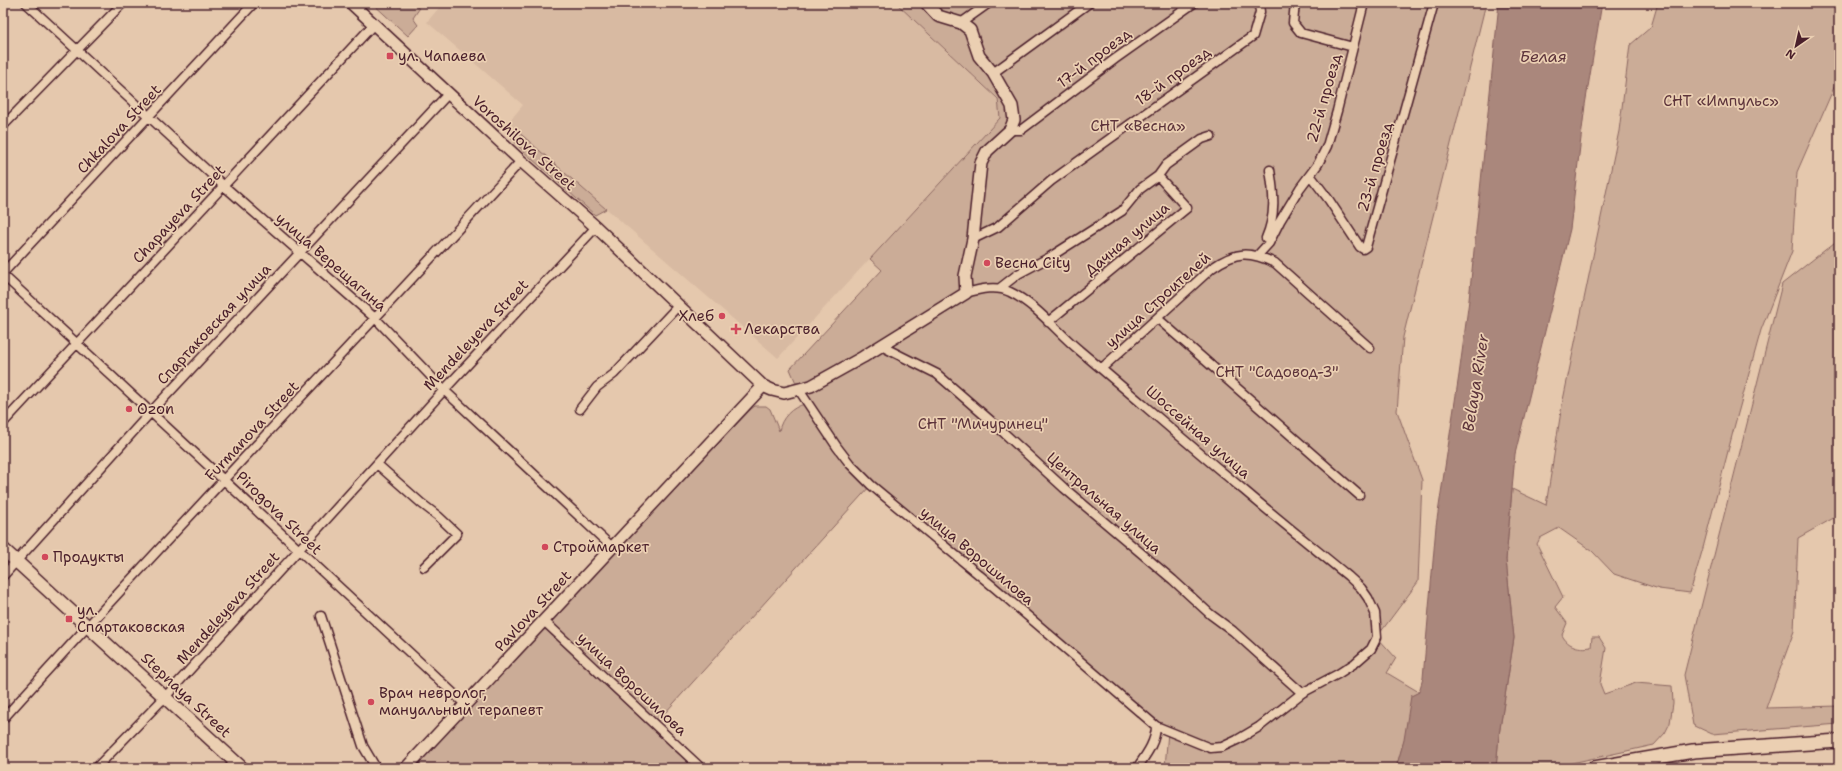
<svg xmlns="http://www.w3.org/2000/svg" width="1842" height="771" font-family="'Shantell Sans',sans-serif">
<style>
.built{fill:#d8baa2}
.green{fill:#cbac97;stroke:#8a6661}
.water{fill:#aa877b;stroke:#845d5b}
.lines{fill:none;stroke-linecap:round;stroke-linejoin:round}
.minor-casing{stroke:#4a1f2b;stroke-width:11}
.tertiary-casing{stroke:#4a1f2b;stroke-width:14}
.secondary-casing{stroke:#4a1f2b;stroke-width:15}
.primary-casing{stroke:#4a1f2b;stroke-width:16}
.minor{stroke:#ebcfb2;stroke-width:8}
.tertiary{stroke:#ebcfb2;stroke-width:11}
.secondary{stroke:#ebcfb2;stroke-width:12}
.primary{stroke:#ebcfb2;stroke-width:13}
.poi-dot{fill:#d1495b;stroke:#ebcfb2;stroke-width:1.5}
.labels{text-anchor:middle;stroke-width:3.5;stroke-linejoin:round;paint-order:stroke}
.poi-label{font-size:15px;fill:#4a1f2b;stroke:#ebcfb2;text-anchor:start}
.street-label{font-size:15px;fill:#4a1f2b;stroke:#ebcfb2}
.park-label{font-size:15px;fill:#5d343b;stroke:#ebcfb2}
.water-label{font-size:16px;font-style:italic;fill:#5d343b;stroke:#ebcfb2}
</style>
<rect width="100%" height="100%" fill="#e5c8ad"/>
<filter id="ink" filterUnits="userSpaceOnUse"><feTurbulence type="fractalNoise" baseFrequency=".025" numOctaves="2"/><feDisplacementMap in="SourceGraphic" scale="8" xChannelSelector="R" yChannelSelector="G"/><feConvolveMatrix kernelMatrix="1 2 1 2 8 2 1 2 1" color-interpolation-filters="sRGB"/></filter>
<g filter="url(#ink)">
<path class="built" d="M443,3H896L998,100L1000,118L778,358L508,123L523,105L427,22Z"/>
<path class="green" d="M372,3H414L419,9L413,18L418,25L408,36Z
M896,3H1486L1403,337L1397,411L1422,480L1418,582L1377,637L1396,658L1387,673L1419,692L1396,768H1168L1165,767L1168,732L871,485L655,724L547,623L751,409L755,406H766L770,409L779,431C781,418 792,407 805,404L790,369L882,270L870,259L1000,118L998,99Z
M1658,3H1839V76L1797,172L1792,251L1761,330L1735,424L1703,548L1690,593L1659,589L1614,574L1592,551L1559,528L1540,538L1537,544L1563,597L1555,607L1567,623L1562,635C1568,647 1580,649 1591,647L1592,637H1599L1606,648L1600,684L1604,694L1636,683L1672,686L1673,703L1670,723L1665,733L1654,745L1549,768H1496L1499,735L1514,638L1506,560L1512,489L1546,505L1562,405L1619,131L1630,45L1651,27Z
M515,129L606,209L595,215L523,151L512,139Z
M1839,239V515L1798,538L1794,631L1766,708L1839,706V724L1712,734L1693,725L1684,675L1782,284Z
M543,629L546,630L694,768H413Z"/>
<path class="water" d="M1499,3H1602L1585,105L1570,229L1515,454L1506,560L1514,638L1499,735L1496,768H1396L1404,740L1411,696L1419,692L1423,678L1436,526L1459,375L1469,300Z"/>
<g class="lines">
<g class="minor-casing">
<path id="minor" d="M26,3L224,186L376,319L444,390L612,547
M1295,3L1293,23L1301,33L1353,47
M961,23L989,3
M993,73L1089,3
M3,126L123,3
M1010,130H1021L1115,59L1194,3
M1310,175L1329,200L1360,247L1363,249L1366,247L1434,3
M1266,238C1276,215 1274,194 1270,170
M973,239L998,227L1051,181L1253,36L1260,12L1259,3
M1258,255L1269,243L1280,221L1300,188L1318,164L1327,146L1337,111L1364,3
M3,273L254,3
M3,275L466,705
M1000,288L1018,274L1050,257L1122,211L1140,189L1158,176L1166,165L1202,139L1211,136
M1157,318L1359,495
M1048,322L1187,208L1158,176
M881,346L937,374L991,421L1064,488L1173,580L1210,614L1233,631L1302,693
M1102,368L1212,268C1236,251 1249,251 1275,263L1370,348
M799,390L837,447L850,464L871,485L995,588L1156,726L1210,748L1222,747L1237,740L1259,727L1302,693L1338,674L1355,663L1371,649L1377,637L1375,613L1368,598L1361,588L1348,576C1314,548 1279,520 1245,491C1189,445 1135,397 1079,350C1057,332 1037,305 1010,292C997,285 980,289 966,293
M580,409L597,387L614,374L679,305
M3,423L374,24
M377,464L421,503L438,516L457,534L424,567
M3,576L151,412L448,94
M321,616L363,746L376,768
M544,621L701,768
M3,719C173,531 349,348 521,161
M96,768L165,697L444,390L596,227
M229,768L235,761
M1137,768C1146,755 1156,742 1156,726"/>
</g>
<g class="tertiary-casing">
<path id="tertiary" d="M351,3L521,161L596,227L763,386L772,390L784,393L811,386L863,357L966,293L965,276L973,239L981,163L987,151L1010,130L1014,120L1012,106L993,73L979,56L970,30L961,23L938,16L926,3
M406,768L763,386"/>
</g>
<g class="secondary-casing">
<path id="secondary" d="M3,549L242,768"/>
</g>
<g class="primary-casing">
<path id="primary" d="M1594,768L1693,751L1839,741"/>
</g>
<use href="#minor" class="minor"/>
<use href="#tertiary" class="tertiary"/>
<use href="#secondary" class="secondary"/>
<use href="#primary" class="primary"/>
</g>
</g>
<g class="poi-dot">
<rect x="386" y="52" width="8" height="8" rx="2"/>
<circle cx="987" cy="263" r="4"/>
<circle cx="722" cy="316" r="4"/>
<path d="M734 323h4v4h4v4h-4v4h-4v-4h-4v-4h4z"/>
<circle cx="129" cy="409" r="4"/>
<circle cx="545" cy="547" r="4"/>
<circle cx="45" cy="557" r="4"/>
<rect x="65" y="615" width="8" height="8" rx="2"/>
<circle cx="371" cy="702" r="4"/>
</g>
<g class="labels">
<g class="poi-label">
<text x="398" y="61">ул. Чапаева</text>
<text x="995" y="268">Весна City</text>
<text x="714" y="321" text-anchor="end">Хлеб</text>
<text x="744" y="334">Лекарства</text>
<text x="137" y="414">Ozon</text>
<text x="553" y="552">Строймаркет</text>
<text x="53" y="562">Продукты</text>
<text x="77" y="615">ул.<tspan x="77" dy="17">Спартаковская</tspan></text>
<text x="379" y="698">Врач невролог,<tspan x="379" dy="17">мануальный терапевт</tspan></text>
</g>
<g class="street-label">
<text transform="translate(1094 58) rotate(-37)" y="5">17-й проезд</text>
<text transform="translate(1173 76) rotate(-36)" y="5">18-й проезд</text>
<text transform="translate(1324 98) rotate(-74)" y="5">22-й проезд</text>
<text transform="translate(119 129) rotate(-47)" y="5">Chkalova Street</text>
<text transform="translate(524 143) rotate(42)" y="5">Voroshilova Street</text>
<text transform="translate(1375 167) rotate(-74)" y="5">23-й проезд</text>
<text transform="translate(179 214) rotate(-47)" y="5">Chapayeva Street</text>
<text transform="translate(1127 239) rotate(-40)" y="5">Дачная улица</text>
<text transform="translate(331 262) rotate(41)" y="5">улица Верещагина</text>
<text transform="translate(1158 300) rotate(-42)" y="5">улица Строителей</text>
<text transform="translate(214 324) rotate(-47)" y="5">Спартаковская улица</text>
<text transform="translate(476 335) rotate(-47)" y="5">Mendeleyeva Street</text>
<text transform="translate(252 431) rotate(-47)" y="5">Furmanova Street</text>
<text transform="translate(1198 432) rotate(41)" y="5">Шоссейная улица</text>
<text transform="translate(1104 503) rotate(41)" y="5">Центральная улица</text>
<text transform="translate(279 513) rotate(44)" y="5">Pirogova Street</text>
<text transform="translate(977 556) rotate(40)" y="5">улица Ворошилова</text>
<text transform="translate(228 608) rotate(-48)" y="5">Mendeleyeva Street</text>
<text transform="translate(533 611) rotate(-47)" y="5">Pavlova Street</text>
<text transform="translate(632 684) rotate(43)" y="5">улица Ворошилова</text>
<text transform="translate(186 695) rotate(43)" y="5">Stepnaya Street</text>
</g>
<g class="park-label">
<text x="1721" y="106">СНТ «Импульс»</text>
<text x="1138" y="131">СНТ «Весна»</text>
<text x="1277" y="377">СНТ "Садовод-3"</text>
<text x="983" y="429">СНТ "Мичуринец"</text>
</g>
<g class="water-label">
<text x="1543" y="62">Белая</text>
<text transform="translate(1475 383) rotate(-81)" y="6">Belaya River</text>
</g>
</g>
<rect width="1842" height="771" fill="none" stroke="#ebcfb2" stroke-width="16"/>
<rect x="8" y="8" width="1826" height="755" fill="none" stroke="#4a1f2b" stroke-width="1.5" filter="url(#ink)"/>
<g transform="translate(1796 46) rotate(214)" stroke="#ebcfb2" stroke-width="3" paint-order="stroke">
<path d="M0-3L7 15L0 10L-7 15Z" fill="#4a1f2b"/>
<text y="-6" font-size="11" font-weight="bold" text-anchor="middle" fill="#4a1f2b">N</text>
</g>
</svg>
